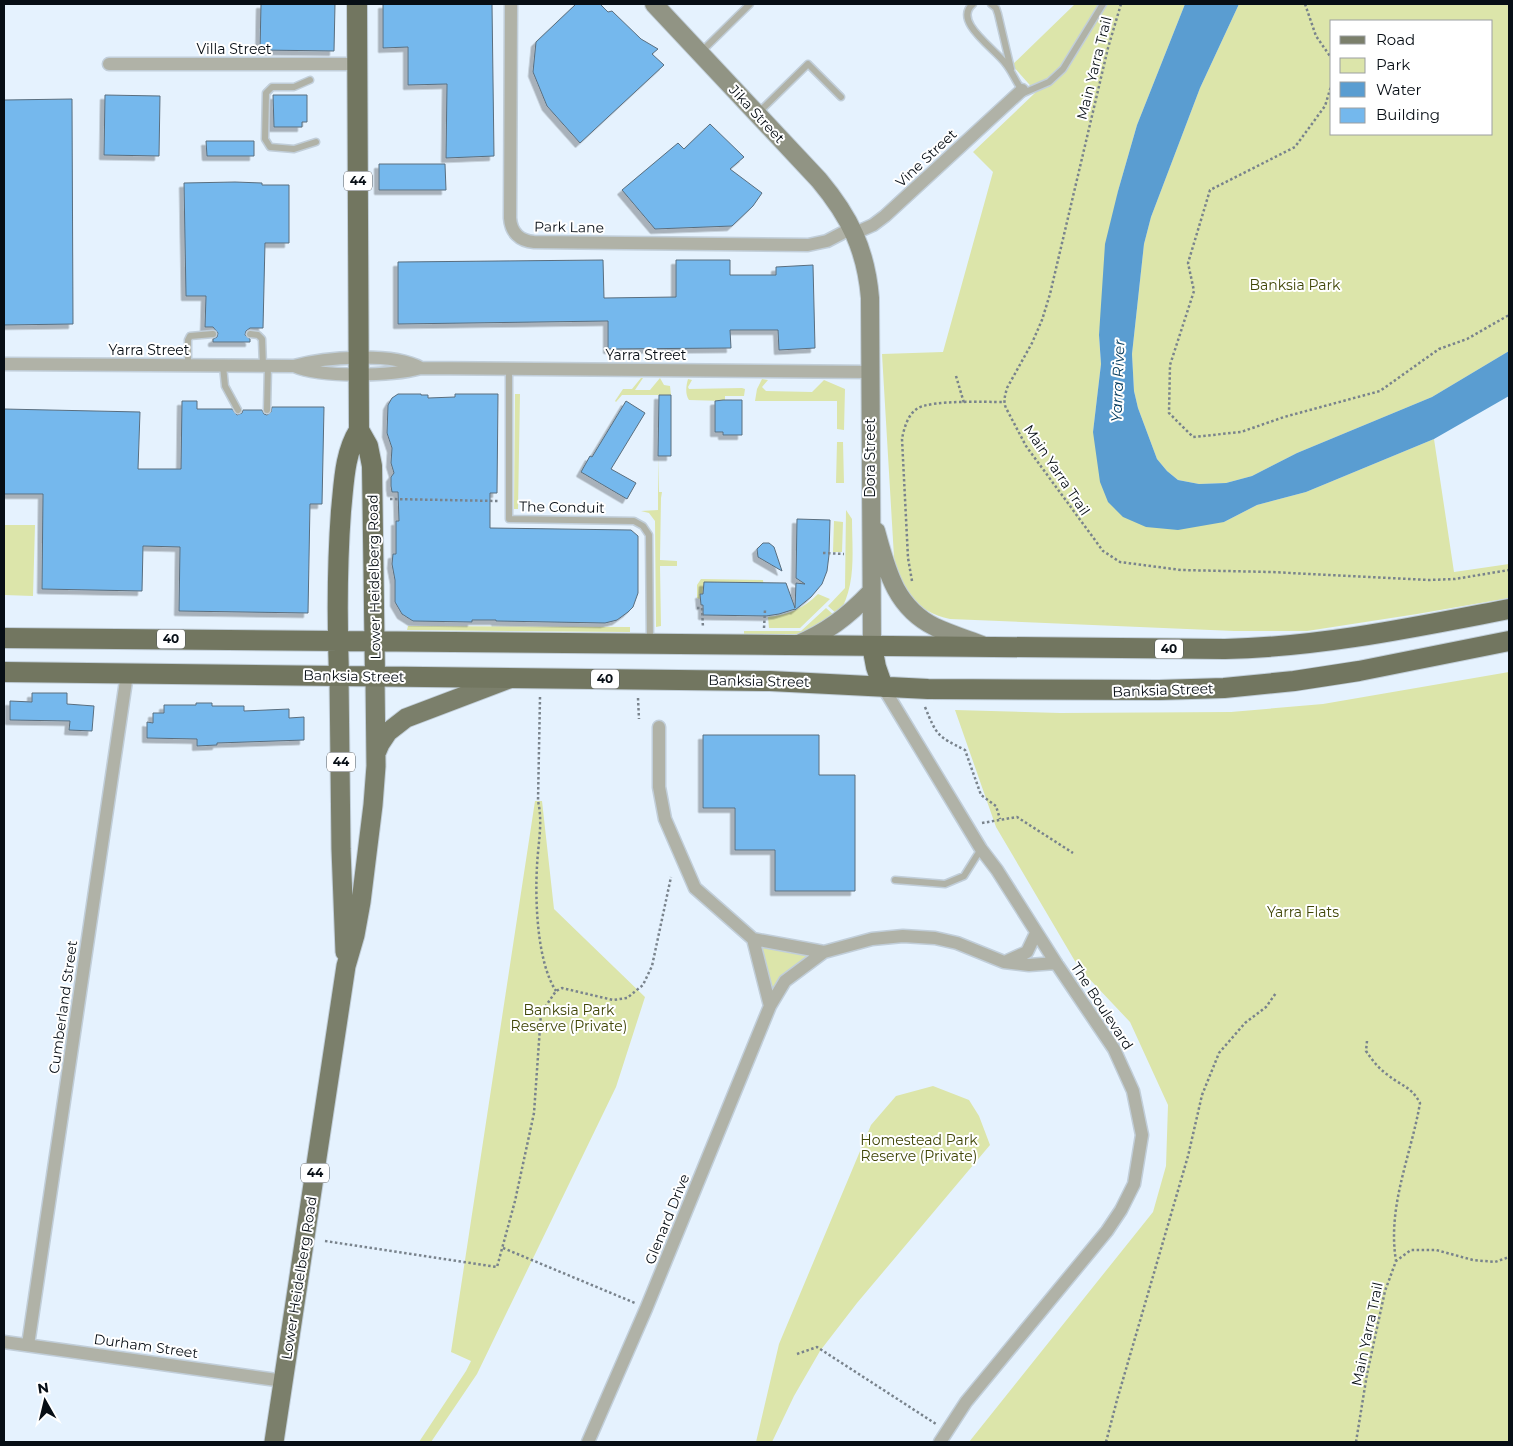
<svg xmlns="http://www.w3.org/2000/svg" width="1513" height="1446" font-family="Montserrat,sans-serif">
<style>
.green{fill:#dce5aa;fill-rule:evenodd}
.water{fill:#5a9dd1}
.building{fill:#74b8ed;stroke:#5a6e7e;filter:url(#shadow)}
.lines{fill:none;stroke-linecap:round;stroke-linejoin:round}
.service-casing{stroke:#c1ced9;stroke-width:9}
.minor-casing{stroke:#c1ced9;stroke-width:15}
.secondary-casing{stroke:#c1ced9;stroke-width:20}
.primary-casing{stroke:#c1ced9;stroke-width:21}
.trunk-casing{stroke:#c1ced9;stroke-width:22}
.path{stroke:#79838c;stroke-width:2.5;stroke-dasharray:2.5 2.5;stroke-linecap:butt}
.service{stroke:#b0b2a7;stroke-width:6}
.minor{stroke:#b0b2a7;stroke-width:12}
.secondary{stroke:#919484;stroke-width:18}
.primary{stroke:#7b7f6b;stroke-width:19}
.trunk{stroke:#727660;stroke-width:20}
.labels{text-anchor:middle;stroke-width:4;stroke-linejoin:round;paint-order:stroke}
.shield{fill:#fff;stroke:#51565b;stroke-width:1}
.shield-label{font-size:12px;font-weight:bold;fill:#070e15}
.street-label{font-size:14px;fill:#070e15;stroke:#fff}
.park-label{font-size:14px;fill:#404607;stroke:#fff}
.water-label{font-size:15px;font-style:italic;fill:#023a5d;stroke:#fff}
</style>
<defs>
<filter id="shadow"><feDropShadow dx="-4.5" dy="4.5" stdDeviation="0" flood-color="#0004"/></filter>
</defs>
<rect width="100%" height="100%" fill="#e5f2fe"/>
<path class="green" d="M1075,4H1185L1137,125L1118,191L1099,335L1101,364L1093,432L1224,522L1257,505L1306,492L1434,439L1454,572L1509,564V598L1417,614L1307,631H1234L950,619C917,612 899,590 894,557L882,354L943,352L993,172L973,152L1036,92L1012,65Z
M1239,4H1509V351L1432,397L1297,453L1252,476L1226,483L1199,484L1178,480L1167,471L1157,459L1138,408L1134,391L1132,354L1144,244L1151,217L1200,88ZM1332,21H1492V134H1332Z
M641,378H643L635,390H650L660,378L664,385L670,386L671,395H622L616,402L615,401L623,389H632Z
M688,379L692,380L688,387L689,389L742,388L745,389L744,396H725V400L723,401L689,400C685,394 686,386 688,379Z
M762,379L768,380L762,387L766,391L812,392L824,380L845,389L844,430L837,429V401H755L757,389Z
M515,394H520L518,509H514Z
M837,442H843L844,483H836Z
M658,456L659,492H662L661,498L660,560L677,561V566H660L661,626L656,627L655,521L649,513L641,511L658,510Z
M846,510L852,519C852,551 857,586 838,615L828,606L845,588Z
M834,521L843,522L842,552H833Z
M4,525H35L33,596L4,595Z
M701,579L763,580L764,589L761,583L704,582L703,594H700V599L697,598V585Z
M818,594L830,599L800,628H769L768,617C789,615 804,608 818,594Z
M826,608L836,617L802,634H744V631H801Z
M408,626L630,627V632L407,630Z
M1509,672V1442H969L1153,1212L1166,1166L1168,1105L1130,1022L1079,968L996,827L955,710L1060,713L1231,712L1323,704Z
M535,801H542L554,909L645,997L616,1087L477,1374L431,1442H419L466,1371L471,1361L451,1352Z
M758,943L815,954L771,997Z
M933,1086L969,1100L979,1116L990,1145L857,1303L820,1351L794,1396L772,1442H756L779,1344L871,1125L896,1096Z"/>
<path class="water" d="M1185,4H1239L1200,88L1151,217L1144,244L1132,354L1134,391L1138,408L1157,459L1167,471L1178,480L1199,484L1226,483L1252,476L1297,453L1432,397L1509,351V396L1434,439L1306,492L1257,505L1224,522L1178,530L1146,527L1123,517L1108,502L1100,482L1093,432L1101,364L1099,335L1105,244L1118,191L1137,125Z"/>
<path class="building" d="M261,4H335L334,51L260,50Z
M383,4H492L494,156L446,158L447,84L408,85V47L383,48Z
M576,4H600L608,12L612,11L641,39L658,49L652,54L664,65L580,143L547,106L533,72L536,42Z
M105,95L160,96L159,156L104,155Z
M273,95H307V122H302V127H274Z
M72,99L73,324L4,325V100Z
M710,124L744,157L730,169L762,193L753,206L732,226L655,229L622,190L678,143L684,149Z
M206,141H254V156H207Z
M379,164H445L446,190H379Z
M235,182L262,183V185H289V243H265L263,328H250L246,331L245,335L250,339V342H213V339L217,337L218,333L213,327H205L206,296H186L184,183Z
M603,260L604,298L676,297V260H730V275H776V267L813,265L815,348L779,350L778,330H730L731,348L608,349V321L398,324V262Z
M398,394H421V395H428V398L455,397V394H498L497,493H490V528L631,530L638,536V593L633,607L628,612L617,620L605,623L496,621V620H472V622L413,621L402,614L395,602V580L392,564L393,554H396V521H399L398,492H392L391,486V477L394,473L391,463L392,448L387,433L388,405L392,398Z
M659,395H671V456H658Z
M723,400H742V435H723V432H715V401Z
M182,401H197V409H232L237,415L242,413L243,410H262L264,414L267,415L271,412L272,407H324L322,504H310L308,613L179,611L180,547L143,546L142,591L42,589L43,494H4V409L140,412L138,469H181Z
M626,401L645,413L611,469L636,483L627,499L581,472L590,456L592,457Z
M797,519L830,520L829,555L827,571L822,584L811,597L795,610V609L779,614L766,616L703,615V605H701L700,594H703L704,582L786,583L795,608L796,583L805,584L796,578Z
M763,543H769L774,547L782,571L758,557L757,549Z
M32,693H67V704L94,706L92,731L69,730L70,721L10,720V701L32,702Z
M196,703H212V706H244V711L289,709V718L304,717V740L217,743V745L197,746V739L147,738V722L153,723V713H164V705H196Z
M703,735H819V775H855V891H775V850H735V808H703Z"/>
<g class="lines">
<g class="service-casing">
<path id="service" d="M973,4C952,21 995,49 1005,63C1012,71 1015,81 1022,90
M991,4L996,8L998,14L1011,69
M701,52L750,4
M310,80L294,87H272L266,93L265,139L270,147L294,149L316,142
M1021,94L1049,82L1063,69L1103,4
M758,113L808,64L841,97
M250,334L258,335L262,339L263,366
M188,366V340L190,336L213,334
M223,366L225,386L238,410
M509,369V519L634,521L643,526L649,535L650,642
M267,410L268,366
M895,880L945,884L964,876L981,849"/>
</g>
<g class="minor-casing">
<path id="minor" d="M511,4L510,218C511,232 519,241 534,242L808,245L827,241L852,228
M109,64H358
M855,233L873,225L885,216L1022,90
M4,364L294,366C325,357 392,352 421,368
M294,366C321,378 392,376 421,368L870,372
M883,687L981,849L997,870L1056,963L1114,1049L1133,1091L1142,1135L1134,1184L1121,1210L1107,1231L966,1402L940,1442
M659,727V787L665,819L695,888L753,939L824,952
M753,939L770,1006
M1007,961L1027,952L1036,933
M4,1342L284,1381
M28,1345L127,674
M588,1442L646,1309L770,1006L785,981L824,952L872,939L903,936L935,938L957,943L1004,962L1029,965L1056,963"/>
</g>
<g class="secondary-casing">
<path id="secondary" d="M654,4L819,180C850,217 866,250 870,298L872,646
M876,531C887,571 895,607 935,627C950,634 966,639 982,645
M796,645C826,633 848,616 870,593"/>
</g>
<g class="primary-casing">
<path id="primary" d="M339,676L341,849L345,952
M377,751L380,744L388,732L406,718L509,679
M274,1442L346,966L355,935L361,902L373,805L376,766L375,676"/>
</g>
<g class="trunk-casing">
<path id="trunk" d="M359,430L368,446L372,466L375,676
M4,638L1225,649C1321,647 1415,627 1509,609
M872,646L876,667L883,687
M4,672L770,681L928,689L1159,690L1224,688L1294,681L1359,671L1509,641
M339,676C337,621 337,566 341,511C344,483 344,454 359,430L357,4"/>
</g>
<path class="path" d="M1121,4L1108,48L1050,294L1042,320L1032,343L1007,388C1005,396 1003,401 1006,408L1026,446L1103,551L1120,562L1181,570L1271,572L1428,580L1455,579L1509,570
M1305,4L1316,36L1332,59
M1332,83L1325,106L1295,147L1210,190L1188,263L1194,291L1170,365L1169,413L1193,437L1241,432L1284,417L1380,391L1439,349L1467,339L1509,315
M956,376L964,403
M390,499L499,501
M823,553L844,554
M912,581L908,558L902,439C904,428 908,414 918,408C933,400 985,402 1004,402
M697,608H702L703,628
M764,628L765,610
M540,697L538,801C543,823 538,844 537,866C535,901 537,962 556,991
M638,698L639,719
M925,707C937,736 937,736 965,750L981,795L996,806L1000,819
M982,823L1017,817L1073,853
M1367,1041L1366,1051C1372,1060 1379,1069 1388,1075C1401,1086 1411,1086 1420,1103C1411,1156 1387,1206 1396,1261
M325,1241L497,1267L515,1201L534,1113L541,1013L556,991L562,988L613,1000L627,998L643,985L652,966L671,877
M503,1248L635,1303
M797,1354L817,1347L936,1424
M1106,1442L1117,1400L1188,1156L1202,1095L1219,1053L1245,1023L1266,1007L1276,993
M1356,1442L1367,1374L1385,1291L1396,1261L1411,1250H1436L1473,1260L1495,1262L1509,1257"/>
<use href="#service" class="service"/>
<use href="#minor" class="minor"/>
<use href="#secondary" class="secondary"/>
<use href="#primary" class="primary"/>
<use href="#trunk" class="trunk"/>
</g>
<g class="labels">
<g class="shield">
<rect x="344" y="171.5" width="28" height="19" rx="4"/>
<rect x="157" y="629.5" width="28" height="19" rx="4"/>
<rect x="1155" y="639.5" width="28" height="19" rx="4"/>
<rect x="591" y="669.5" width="28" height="19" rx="4"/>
<rect x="327" y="752.5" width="28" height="19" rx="4"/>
<rect x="301" y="1163.5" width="28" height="19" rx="4"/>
</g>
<g class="shield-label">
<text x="358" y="185">44</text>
<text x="171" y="643">40</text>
<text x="1169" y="653">40</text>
<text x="605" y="683">40</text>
<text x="341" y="766">44</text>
<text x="315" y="1177">44</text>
</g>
<g class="street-label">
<text x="234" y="54">Villa Street</text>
<text transform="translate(1094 68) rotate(-76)" y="5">Main Yarra Trail</text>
<text transform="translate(757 114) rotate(47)" y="5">Jika Street</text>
<text transform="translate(926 158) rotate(-43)" y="5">Vine Street</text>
<text transform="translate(569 227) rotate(1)" y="5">Park Lane</text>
<text x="149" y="355">Yarra Street</text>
<text x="646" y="360">Yarra Street</text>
<text transform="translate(870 458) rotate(-90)" y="5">Dora Street</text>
<text transform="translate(1057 470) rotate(56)" y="5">Main Yarra Trail</text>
<text transform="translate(562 507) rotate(1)" y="5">The Conduit</text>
<text transform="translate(374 577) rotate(-91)" y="5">Lower Heidelberg Road</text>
<text transform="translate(354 676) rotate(1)" y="5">Banksia Street</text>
<text transform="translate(759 681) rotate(1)" y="5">Banksia Street</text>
<text transform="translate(1163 690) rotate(-2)" y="5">Banksia Street</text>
<text transform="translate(1102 1006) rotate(57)" y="5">The Boulevard</text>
<text transform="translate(63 1007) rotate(-82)" y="5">Cumberland Street</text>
<text transform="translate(667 1219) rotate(-68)" y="5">Glenard Drive</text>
<text transform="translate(299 1278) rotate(-81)" y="5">Lower Heidelberg Road</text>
<text transform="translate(1367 1334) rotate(-78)" y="5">Main Yarra Trail</text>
<text transform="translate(146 1346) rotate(8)" y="5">Durham Street</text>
</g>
<g class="park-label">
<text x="1295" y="290">Banksia Park</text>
<text x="1303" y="917">Yarra Flats</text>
<text x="569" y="1015">Banksia Park<tspan x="569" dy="16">Reserve (Private)</tspan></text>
<text x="919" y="1145">Homestead Park<tspan x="919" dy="16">Reserve (Private)</tspan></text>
</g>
<g class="water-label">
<text transform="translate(1118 381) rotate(-88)" y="5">Yarra River</text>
</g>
</g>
<rect width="1513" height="1446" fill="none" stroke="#070e15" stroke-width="10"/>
<rect x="1330" y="20" width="162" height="115" fill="#ffffff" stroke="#9c9fa1"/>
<rect x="1340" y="36" width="25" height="8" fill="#7b7f6b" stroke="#9c9fa1"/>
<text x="1376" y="45" font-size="15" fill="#070e15">Road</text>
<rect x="1340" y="58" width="25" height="15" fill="#dce5aa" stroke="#9c9fa1"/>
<text x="1376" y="70" font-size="15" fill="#070e15">Park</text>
<rect x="1340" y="82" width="25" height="15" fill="#5a9dd1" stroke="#9c9fa1"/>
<text x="1376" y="95" font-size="15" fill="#070e15">Water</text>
<rect x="1340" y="108" width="25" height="15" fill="#74b8ed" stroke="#9c9fa1"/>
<text x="1376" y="120" font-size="15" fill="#070e15">Building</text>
<g transform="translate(45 1401) rotate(352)" stroke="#ffffff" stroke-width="4" paint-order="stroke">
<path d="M0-4L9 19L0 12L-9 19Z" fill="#070e15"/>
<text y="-8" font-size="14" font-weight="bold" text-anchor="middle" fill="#070e15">N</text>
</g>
</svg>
